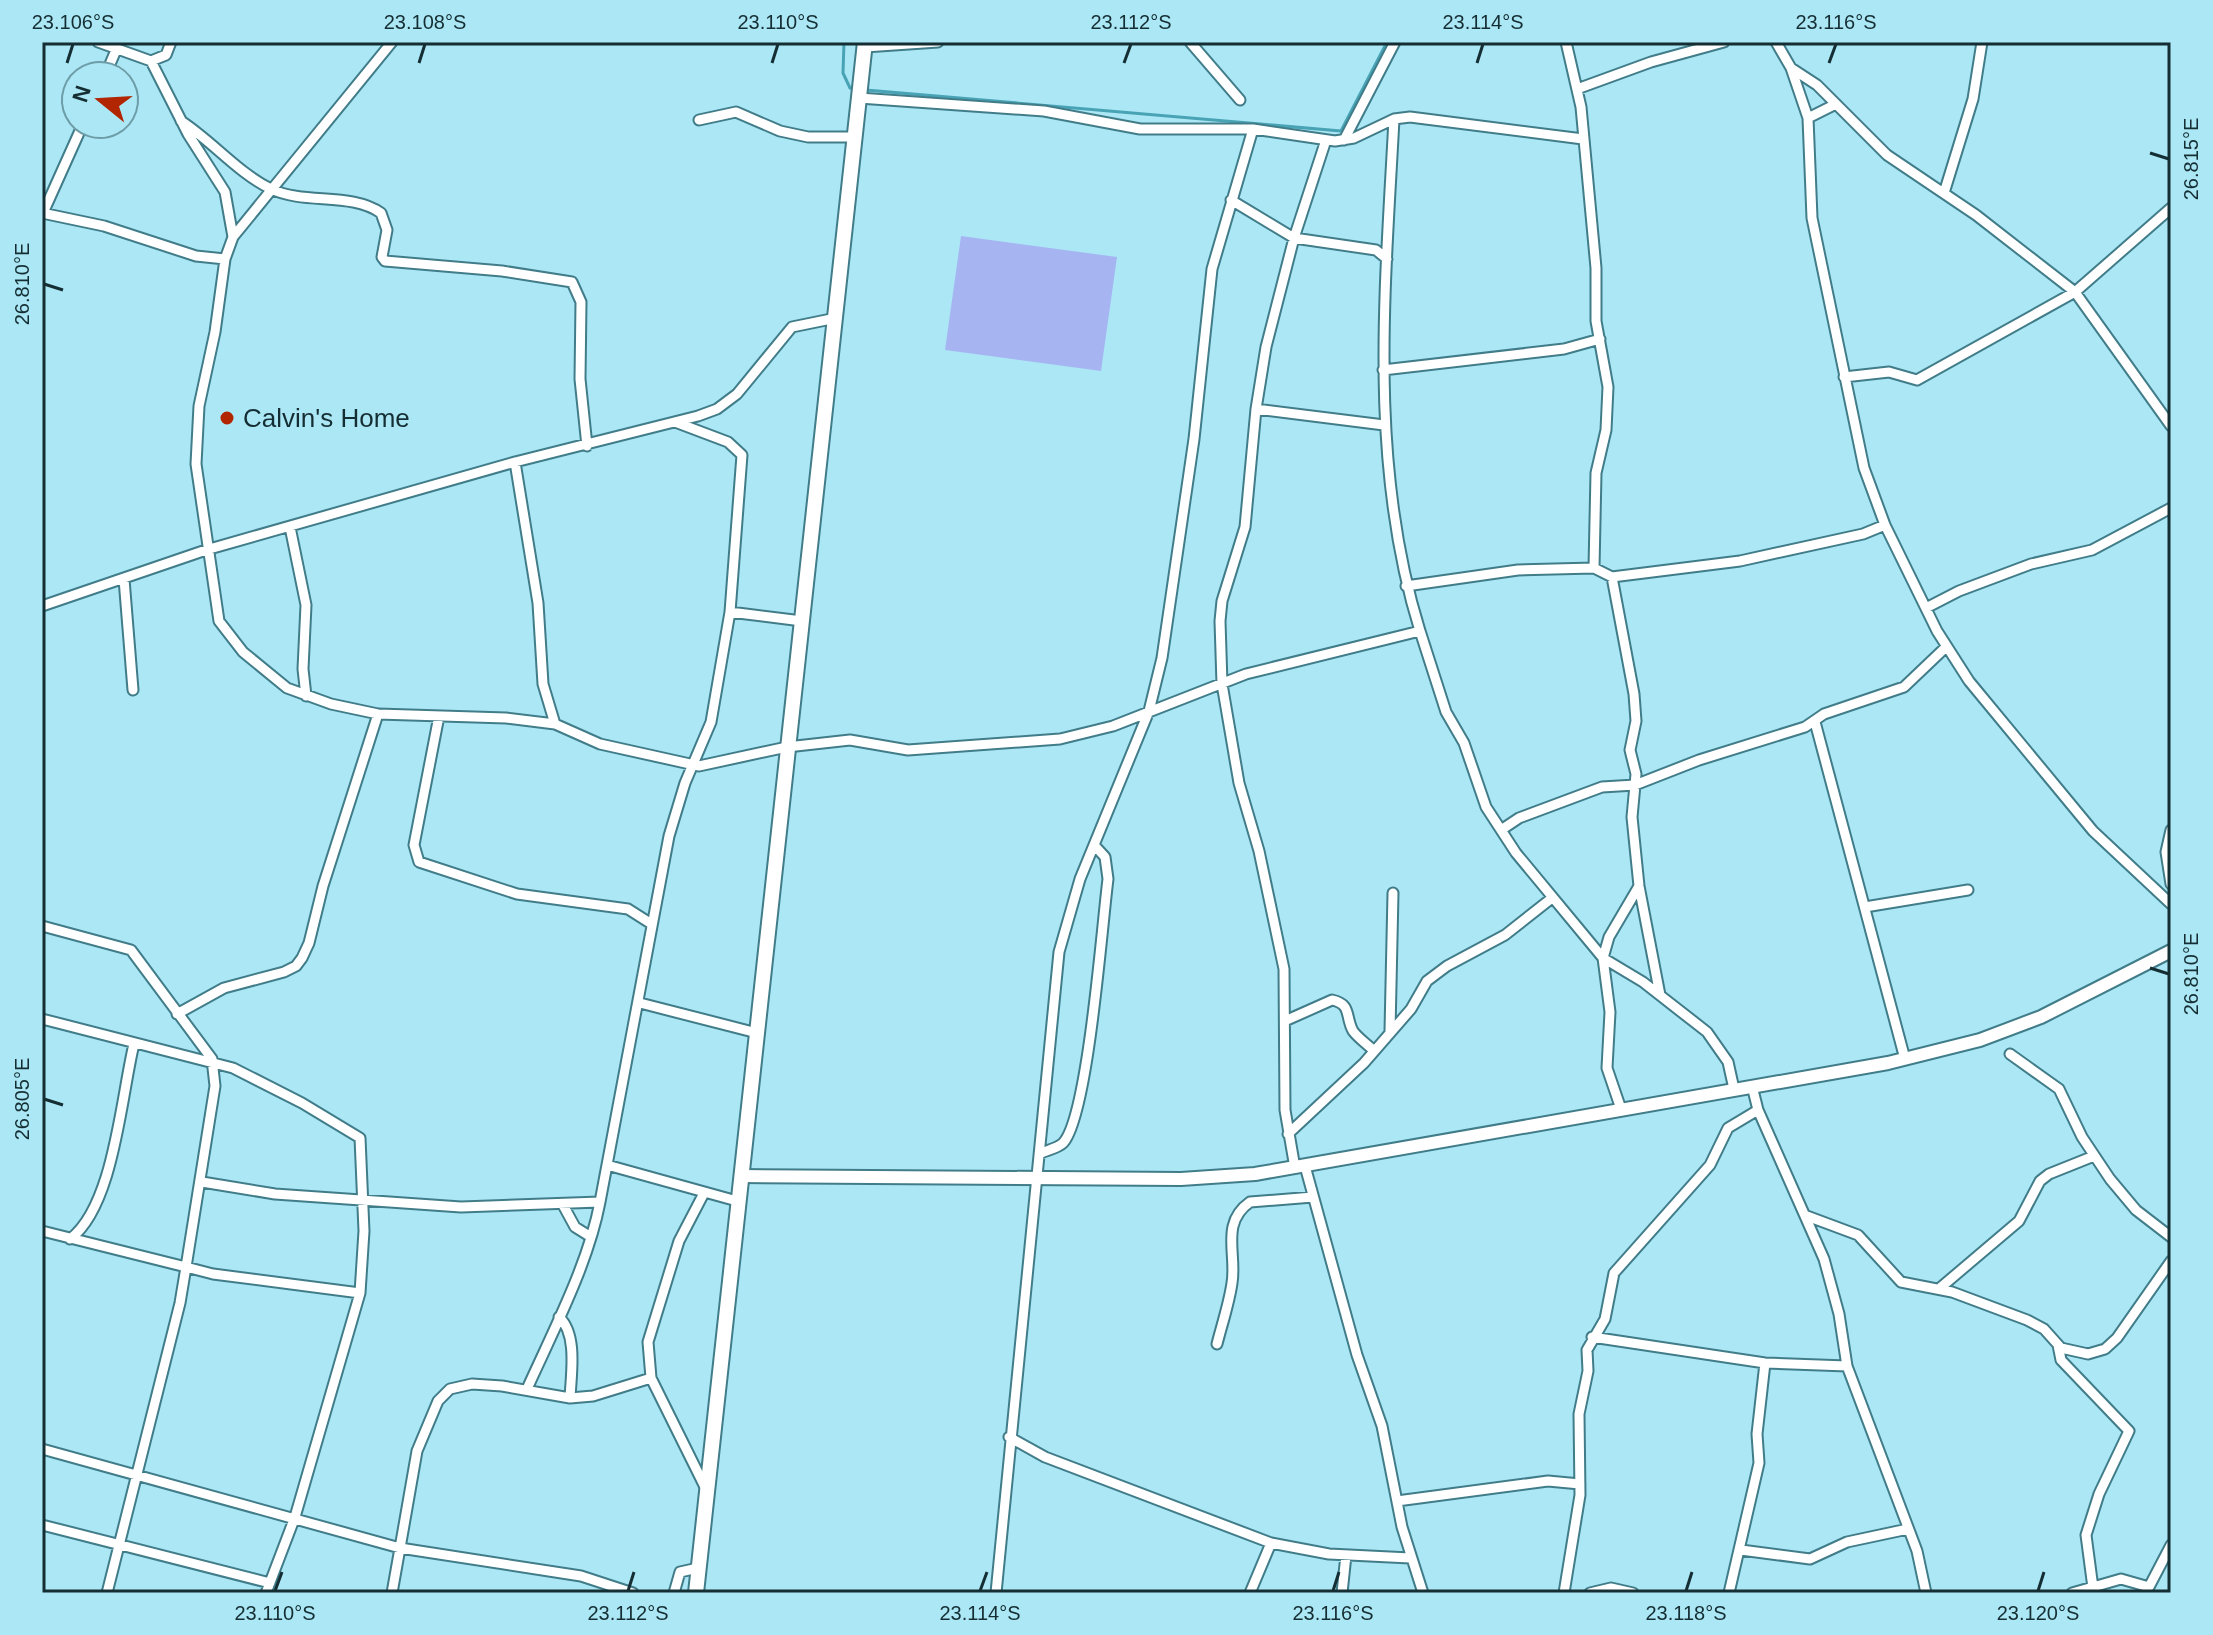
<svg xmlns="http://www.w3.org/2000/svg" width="2213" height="1635" font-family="Helvetica,sans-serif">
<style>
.green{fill:#a6b5f2}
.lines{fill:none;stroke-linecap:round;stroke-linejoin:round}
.stream{stroke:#48a3b5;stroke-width:3}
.minor-casing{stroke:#417c89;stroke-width:13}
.tertiary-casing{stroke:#417c89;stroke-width:16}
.secondary-casing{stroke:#417c89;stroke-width:18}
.minor{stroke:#fff;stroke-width:9}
.tertiary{stroke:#fff;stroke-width:12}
.secondary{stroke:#fff;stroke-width:14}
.ticks{fill:none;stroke:#152e33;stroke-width:3}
.poi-dot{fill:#b12500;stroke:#abe7f5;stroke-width:3}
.labels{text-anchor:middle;stroke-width:6;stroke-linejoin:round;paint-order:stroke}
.poi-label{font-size:26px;fill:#152e33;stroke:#abe7f5;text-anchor:start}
.neatline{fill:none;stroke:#152e33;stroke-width:3}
.ticks-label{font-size:20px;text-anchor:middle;fill:#152e33}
</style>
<rect width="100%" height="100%" fill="#abe7f5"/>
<path class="green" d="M961,236L1117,257L1101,371L945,350Z"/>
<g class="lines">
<path class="stream" d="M844,42L843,73L850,88L854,89
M866,90L1341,131L1387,42"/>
<g class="minor-casing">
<path id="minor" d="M98,42L151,61L166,55L171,42
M392,42L233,237L225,259L215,332L199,406L196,464L219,621L243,652L287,688L331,704L378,714L506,718L555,724L600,744L699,766L787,747L850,740L908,750L1060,739L1113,726L1246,674L1420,631L1446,712L1464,743L1486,807L1516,853L1603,958L1643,982L1707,1032L1728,1062L1734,1089
M1190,42L1240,100
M1566,42L1581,107L1596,268V321L1608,387L1606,430L1596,473L1594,568L1612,577L1740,561L1863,534L1885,525
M1776,42L1791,68L1808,118L1812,218L1864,468L1885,525L1937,631L1969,681L2093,831L2171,904
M865,47L938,42
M151,61L188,134L225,192L233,237
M1791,68L1817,85L1887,155L1976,215L2075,292L2171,426
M105,76L116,50
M1577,89L1651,62L1724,42
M859,98L1044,111L1140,129H1253L1335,141L1354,138L1394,119L1410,117L1583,139
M1808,118L1836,104
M1394,119C1385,291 1368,464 1420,631
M699,120L736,112L780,131L808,137H855
M181,121C212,141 238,173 271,189C305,205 351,192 381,213L387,230L382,257L385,261L502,271L572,282L581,302L580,379L587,446
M1344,140L1395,42
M1944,193L1973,99L1982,42
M1231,200L1294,238L1376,250L1387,259
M42,213L104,226L196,256L225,259
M43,213L83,124
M1383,370L1564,349L1600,339
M1844,377L1889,372L1917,380L2075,292L2171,208
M1256,409L1384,425
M515,462L538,603L543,684L555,724
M290,527L306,605L303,669L306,696
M1612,577L1634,694L1636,721L1630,750L1636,774L1632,817L1639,886L1660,995
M124,579L133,690
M1406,586L1518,570L1594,568
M42,606L206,550L515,462L698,416L717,409L737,394L792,327L836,318
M1926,608L1959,591L2031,564L2092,550L2171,508
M730,612L802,621
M439,716L414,845L419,862L517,894L628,909L650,923
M1815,722L1905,1059
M1501,830L1519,818L1602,787L1635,785L1699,760L1805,727L1824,714L1904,687L1946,647
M2171,830L2166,852L2171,884
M1865,907L1968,890
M42,926L131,950L212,1059L215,1086L186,1267L42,1231
M640,1003L757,1033
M177,1014L224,988L284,972L296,966L302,958L309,943L323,886L378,714
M42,1019L233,1068L302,1103L360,1138L364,1231L360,1293L295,1517L266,1593
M1287,1020L1332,1000C1352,1004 1345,1017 1353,1031C1358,1038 1367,1044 1373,1050
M1390,1031L1393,893
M2010,1054L2059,1089L2082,1137L2110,1179L2136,1210L2171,1237
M1752,1086L1758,1110L1824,1259L1839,1314L1847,1366L1917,1551L1926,1593
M1621,1109L1607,1068L1610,1012L1603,958L1609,937L1639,886
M1288,1134L1364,1063L1411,1009L1427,981L1447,966L1505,935L1552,898
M1041,1153C1048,1150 1058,1148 1063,1143C1088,1117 1102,925 1108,879L1105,857L1094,845
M607,1165L737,1201
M1305,1166L1357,1355L1382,1426L1402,1527L1423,1593
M1295,1168L1285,1110L1284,969L1259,851L1239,783L1222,684L1220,621L1222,601L1245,527L1256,409L1266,347L1294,238L1326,140
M202,1182L275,1194L461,1207L600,1202L669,836L685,783L711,722L730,612L742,455L728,442L675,422
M704,1193L679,1241L648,1342L651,1378L706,1489
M563,1205L575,1227L591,1237
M1807,1216L1858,1235L1901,1282L1952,1292L2027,1320L2044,1329L2061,1348L2088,1354L2105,1349L2117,1338L2171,1261
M70,1239C114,1206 121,1097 134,1044
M1940,1288L2019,1221L2040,1181L2049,1174L2094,1156
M559,1317C578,1334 571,1375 570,1398
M1592,1337L1765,1363L1847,1366
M1217,1344C1222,1324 1229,1304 1232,1283C1237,1254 1220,1223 1250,1202L1313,1197
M2058,1345L2061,1360L2129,1431L2099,1494L2086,1535L2093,1588
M527,1389C553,1331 588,1265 600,1202
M1009,1437L1045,1457L1271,1543L1329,1554L1410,1558
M42,1449L400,1548L417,1451L438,1401L450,1389L472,1384L502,1386L570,1398L593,1396L651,1378
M1397,1501L1548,1481L1580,1484
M42,1525L270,1583
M1741,1550L1810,1559L1847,1542L1908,1529
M107,1593L180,1303L186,1267L213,1274L360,1293
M392,1593L400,1548L581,1576L633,1593
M674,1593L680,1572L698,1568
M996,1593L1059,952L1080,879L1149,711L1162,658L1194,439L1212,269L1253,129
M1250,1593L1271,1543
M1342,1593L1346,1555
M1564,1593L1580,1495L1579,1414L1588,1371L1587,1350L1605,1319L1614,1273L1710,1165L1728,1128L1758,1110
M1590,1593L1611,1588L1633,1593
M1729,1593L1759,1463L1757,1434L1765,1363
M2072,1593L2121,1579L2149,1587L2171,1545"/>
</g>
<g class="tertiary-casing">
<path id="tertiary" d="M741,1176L1181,1179L1255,1174L1888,1063L1980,1040L2041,1017L2171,951"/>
</g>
<g class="secondary-casing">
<path id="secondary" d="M696,1593L865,42"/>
</g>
<use href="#minor" class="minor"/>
<use href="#tertiary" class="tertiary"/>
<use href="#secondary" class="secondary"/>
</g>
<path class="ticks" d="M67,63L73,44M419,63L425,44M772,63L778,44M1124,63L1131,44M1477,63L1483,44M1829,63L1836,44M2150,153L2169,159M44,284L63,290M2150,968L2169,974M44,1099L63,1105M275,1591L282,1572M628,1591L634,1572M980,1591L987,1572M1333,1591L1339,1572M1686,1591L1692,1572M2038,1591L2044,1572"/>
<circle class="poi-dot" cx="227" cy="418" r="8"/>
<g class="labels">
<g class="poi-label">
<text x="243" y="427">Calvin's Home</text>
</g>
</g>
<rect width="2213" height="1635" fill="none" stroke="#abe7f5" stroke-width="88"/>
<g transform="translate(100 100) rotate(288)"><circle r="38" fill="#abe7f5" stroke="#6f9da7" stroke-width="2"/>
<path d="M0-6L14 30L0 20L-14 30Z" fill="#b12500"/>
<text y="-12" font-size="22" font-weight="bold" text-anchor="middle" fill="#152e33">N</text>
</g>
<rect x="44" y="44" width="2125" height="1547" class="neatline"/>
<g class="ticks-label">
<text x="73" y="29">23.106°S</text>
<text x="425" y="29">23.108°S</text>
<text x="778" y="29">23.110°S</text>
<text x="1131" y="29">23.112°S</text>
<text x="1483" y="29">23.114°S</text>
<text x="1836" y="29">23.116°S</text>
<text transform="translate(2191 159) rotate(-90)" y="7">26.815°E</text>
<text transform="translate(22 284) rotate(-90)" y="7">26.810°E</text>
<text transform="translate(2191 974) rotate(-90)" y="7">26.810°E</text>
<text transform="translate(22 1099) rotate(-90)" y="7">26.805°E</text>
<text x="275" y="1620">23.110°S</text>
<text x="628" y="1620">23.112°S</text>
<text x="980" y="1620">23.114°S</text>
<text x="1333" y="1620">23.116°S</text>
<text x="1686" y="1620">23.118°S</text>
<text x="2038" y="1620">23.120°S</text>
</g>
</svg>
